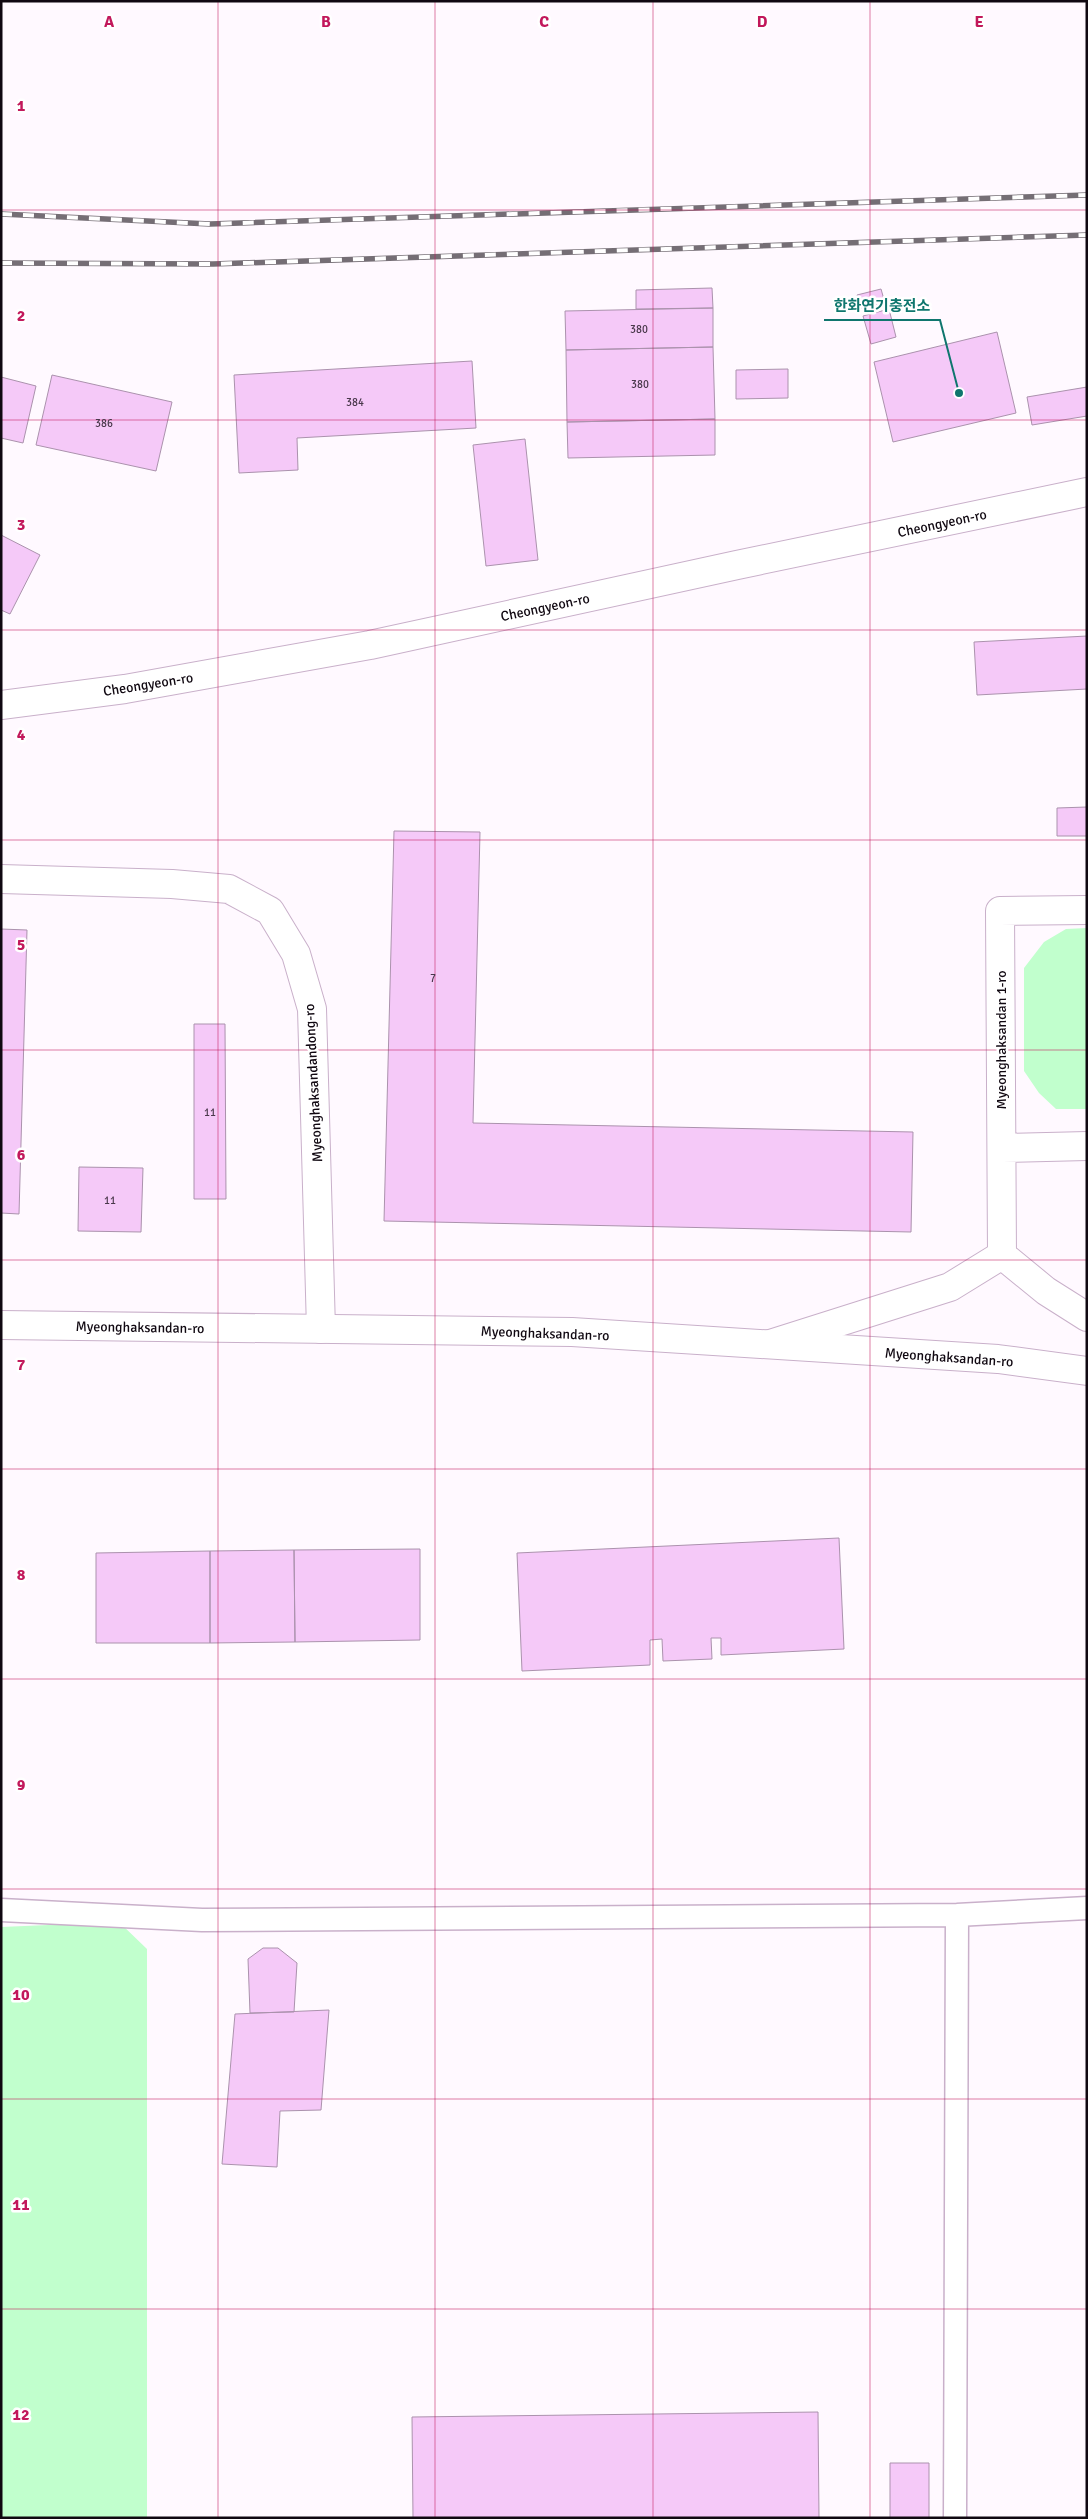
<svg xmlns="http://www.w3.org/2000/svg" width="1088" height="2519" font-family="Signika,'Noto Sans KR',sans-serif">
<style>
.green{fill:#c1ffcd}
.building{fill:#f5c9f8;stroke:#ab92ad}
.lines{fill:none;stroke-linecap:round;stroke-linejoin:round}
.lane-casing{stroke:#c9b0ca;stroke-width:25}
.street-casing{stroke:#c9b0ca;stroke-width:30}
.secondary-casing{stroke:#c9b0ca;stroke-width:30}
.lane{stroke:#fff;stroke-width:22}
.street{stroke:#fff;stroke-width:28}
.secondary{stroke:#fff;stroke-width:28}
.rail-casing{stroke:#756e75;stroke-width:5.5}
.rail{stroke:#fff;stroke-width:4;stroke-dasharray:11;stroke-linecap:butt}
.grid{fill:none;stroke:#c2185b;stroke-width:1;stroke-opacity:0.55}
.labels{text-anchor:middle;stroke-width:5;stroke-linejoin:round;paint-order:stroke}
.number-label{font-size:11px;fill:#49384b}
.street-label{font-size:14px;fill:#100811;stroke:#fff}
.grid-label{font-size:16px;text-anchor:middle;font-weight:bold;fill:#c2185b;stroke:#fff;stroke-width:5;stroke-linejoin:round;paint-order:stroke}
.leader{fill:none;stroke:#0f766e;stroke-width:2}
.callout-dot{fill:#0f766e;stroke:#fff;stroke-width:2}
.callout-label{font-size:15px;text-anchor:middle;font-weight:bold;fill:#0f766e;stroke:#fff;stroke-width:5;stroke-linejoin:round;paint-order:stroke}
</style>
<rect width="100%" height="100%" fill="#fff9ff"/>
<path class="green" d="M1087,928V1109H1056L1039,1093L1024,1071V968L1044,942L1066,929Z
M119,1922L147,1949V2518H1V1927Z"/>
<path class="building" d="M712,288L713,308L636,309V290Z
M881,289L885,303L862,309L857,295Z
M713,308V347L566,350L565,311Z
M889,309L896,337L871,344L863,316Z
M997,332L1016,413L893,442L874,362Z
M713,347L715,419L567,422L566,350Z
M472,361L476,428L297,438L298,470L239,473L234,375Z
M788,369V398L736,399V370Z
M52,375L172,402L156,471L36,445Z
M1,377L36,386L23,443L1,438Z
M1087,387V416L1032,425L1027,397Z
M715,419V455L568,458L567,422Z
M525,439L538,560L486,566L473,445Z
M1,535L40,555L10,614L1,610Z
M1087,636V689L977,695L974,642Z
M1087,807V836H1057V808Z
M394,831L480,832L473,1123L913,1132L911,1232L384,1221Z
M1,929L27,930L19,1214L1,1213Z
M194,1024H225L226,1199H194Z
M79,1167L143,1168L141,1232L78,1231Z
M839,1538L844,1649L721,1655V1638H711L712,1659L663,1661L662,1639L650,1640V1665L522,1671L517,1553Z
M420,1549V1640L295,1642L294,1550Z
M294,1550L295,1642L210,1643V1551Z
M210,1551V1643H96V1553Z
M263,1948H278L297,1963L294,2012L250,2013L248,1959Z
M329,2010L321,2110L280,2111L277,2167L222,2164L235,2014Z
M818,2412L819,2518H413L412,2417Z
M890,2463H929V2518H890Z"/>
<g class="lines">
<g class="lane-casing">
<path id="lane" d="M1,1910L202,1920L957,1915L1087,1908
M955,2518L957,1915"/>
</g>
<g class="street-casing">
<path id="street" d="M1,879L172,884L229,889L270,911L296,954L312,1009L321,1329
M1002,1148L1087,1146
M1002,1255L1000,911L1087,910
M1002,1255L1046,1291L1087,1317
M770,1344L950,1287L1002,1255"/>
</g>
<g class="secondary-casing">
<path id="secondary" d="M1,705L125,689L370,645L737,565L1087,492
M1,1325L572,1332L998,1359L1087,1371"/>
</g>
<use href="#lane" class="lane"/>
<use href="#street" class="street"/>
<use href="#secondary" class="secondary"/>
<g class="rail-casing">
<path id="rail" d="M1,214L210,224L1087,195
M1,263L213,264L1087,235"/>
</g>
<use href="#rail" class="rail"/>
</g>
<path class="grid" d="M218,1V2518M435,1V2518M653,1V2518M870,1V2518M1,210H1087M1,420H1087M1,630H1087M1,840H1087M1,1050H1087M1,1260H1087M1,1469H1087M1,1679H1087M1,1889H1087M1,2099H1087M1,2309H1087"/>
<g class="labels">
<g class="number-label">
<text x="639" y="333">380</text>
<text x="640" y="388">380</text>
<text x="355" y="406">384</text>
<text x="104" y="427">386</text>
<text x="433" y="982">7</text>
<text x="210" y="1116">11</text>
<text x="110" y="1204">11</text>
</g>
<g class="street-label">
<text transform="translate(942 523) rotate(-12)" y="5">Cheongyeon-ro</text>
<text transform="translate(545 607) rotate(-12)" y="5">Cheongyeon-ro</text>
<text transform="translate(148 684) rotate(-9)" y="5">Cheongyeon-ro</text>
<text transform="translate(1001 1040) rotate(-90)" y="5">Myeonghaksandan 1-ro</text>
<text transform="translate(313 1083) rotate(-93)" y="5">Myeonghaksandandong-ro</text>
<text transform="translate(140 1327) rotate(1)" y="5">Myeonghaksandan-ro</text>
<text transform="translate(545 1333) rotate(2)" y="5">Myeonghaksandan-ro</text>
<text transform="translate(949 1357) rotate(4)" y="5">Myeonghaksandan-ro</text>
</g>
</g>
<g class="grid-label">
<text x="109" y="27">A</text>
<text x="326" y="27">B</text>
<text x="544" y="27">C</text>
<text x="762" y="27">D</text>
<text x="979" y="27">E</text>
<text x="21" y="111">1</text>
<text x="21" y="321">2</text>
<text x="21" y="530">3</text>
<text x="21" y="740">4</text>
<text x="21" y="950">5</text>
<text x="21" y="1160">6</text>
<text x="21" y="1370">7</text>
<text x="21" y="1580">8</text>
<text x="21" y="1790">9</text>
<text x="21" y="2000">10</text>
<text x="21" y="2210">11</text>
<text x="21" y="2420">12</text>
</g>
<path class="leader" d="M959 393L940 320H824"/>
<circle class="callout-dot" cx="959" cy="393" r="5"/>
<g class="callout-label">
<text x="882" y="311">한화연기충전소</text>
</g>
<rect width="1088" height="2519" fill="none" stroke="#100811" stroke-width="5"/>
</svg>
